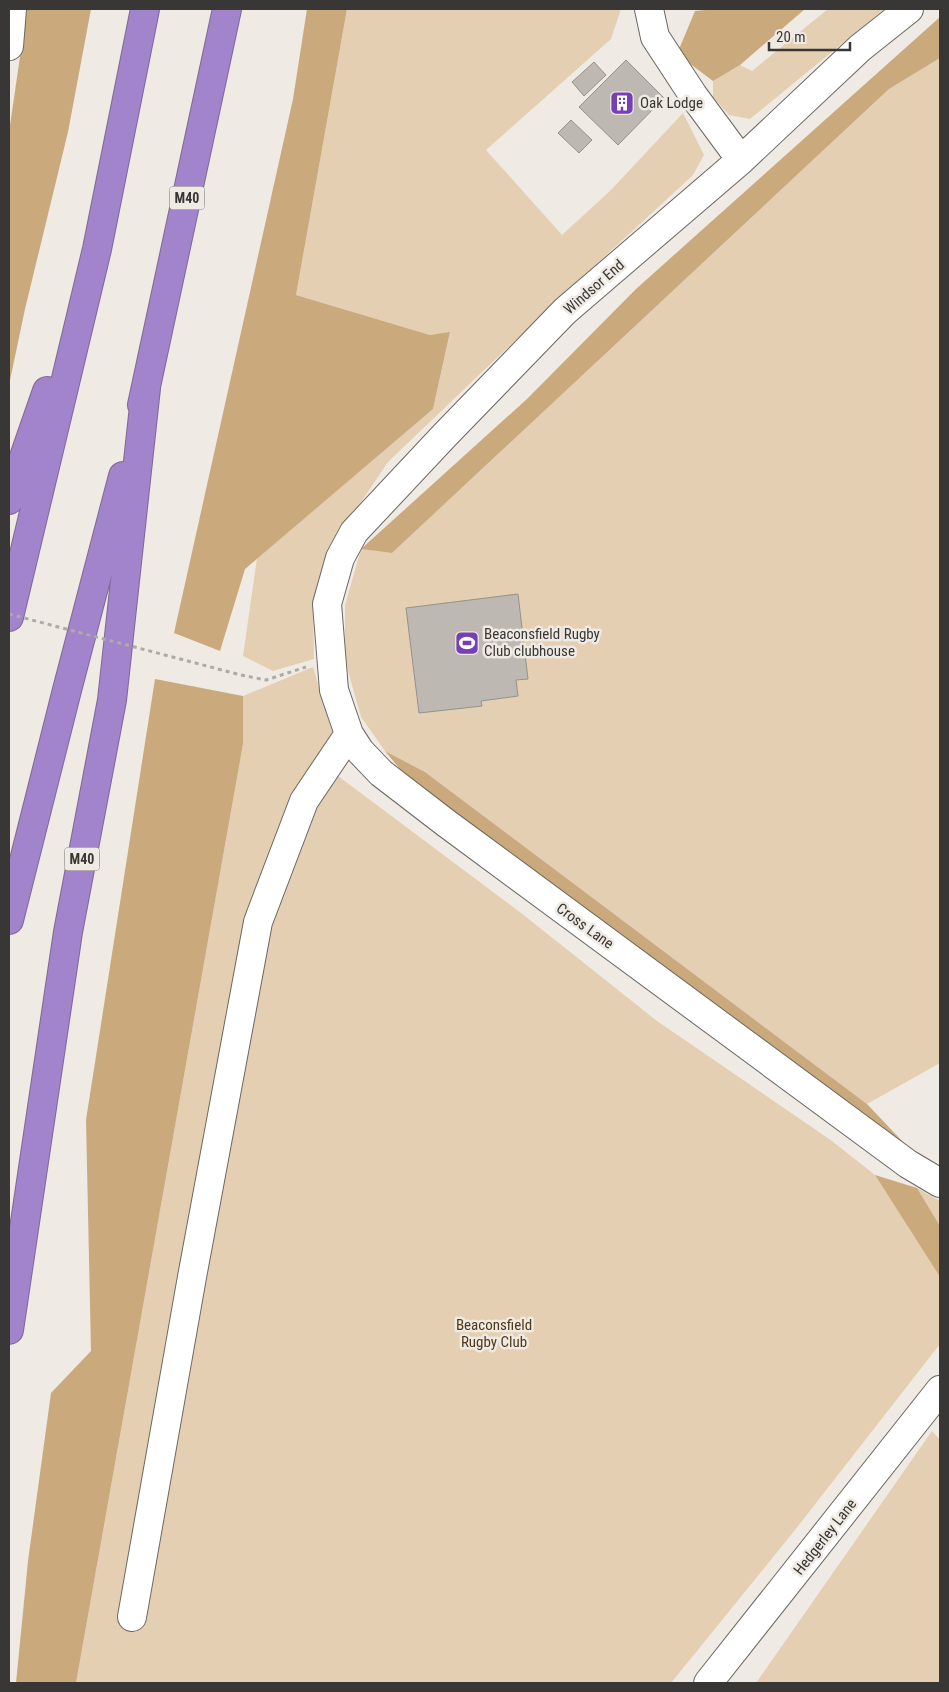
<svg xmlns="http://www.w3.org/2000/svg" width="949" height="1692" font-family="'Roboto Condensed',sans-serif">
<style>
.green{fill:#e4cfb2}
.forest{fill:#caa97d}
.building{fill:#bdb8b2;stroke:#95918b}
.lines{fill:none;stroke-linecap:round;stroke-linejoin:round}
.minor-casing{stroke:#6b6761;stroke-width:30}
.highway-casing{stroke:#7d6996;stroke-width:30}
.path{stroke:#aeaaa4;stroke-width:3;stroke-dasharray:4 4;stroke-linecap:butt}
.minor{stroke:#fff;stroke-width:28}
.highway{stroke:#a184cb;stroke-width:28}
.path-bridge{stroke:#aeaaa4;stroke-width:3;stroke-dasharray:4 4;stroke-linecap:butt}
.labels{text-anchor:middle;stroke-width:5;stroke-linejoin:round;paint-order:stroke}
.shield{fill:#efeae3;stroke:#706d69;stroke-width:1}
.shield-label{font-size:14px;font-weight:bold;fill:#393735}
.poi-label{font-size:15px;fill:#393735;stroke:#efeae3;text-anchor:start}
.street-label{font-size:15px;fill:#393735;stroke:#efeae3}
.park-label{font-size:15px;fill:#513915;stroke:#efeae3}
</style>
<rect width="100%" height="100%" fill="#efeae3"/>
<path class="green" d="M347,9H621L611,39L486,150L562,235L611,190L683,113L704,155L693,175L550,307L388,462L326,554L313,613L314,659L273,671L243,656L257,558L433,409L450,333L430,335L296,295Z
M828,9H884L750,119L729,115L713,97V81L740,65L752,71Z
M940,58V1063L867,1104L425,772L385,751L361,717L345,660V605L361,549L392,553L889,89Z
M313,667L333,735L322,764L521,913L657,1021L832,1141L875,1175L940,1277V1344L795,1530L671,1683H76L243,744V696Z
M917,1188L940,1201V1226Z
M932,1431L940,1440V1683H756Z"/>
<path class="forest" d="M27,9H91L68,132L25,309L9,385V132Z
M307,9H347L296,295L430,335L450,332L433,409L245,569L220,651L174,633L293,99Z
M715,9H805L740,65L713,81L677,54L695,11Z
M940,17V58L889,89L392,553L361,549L527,399L636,289Z
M155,679L243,696V744L76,1683H16L28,1561L51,1393L91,1351L86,1120Z
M385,751L425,772L867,1104L904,1143L660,976L446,825Z
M875,1175L917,1188L940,1226V1277Z"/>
<path class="building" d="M626,60L664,98L618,145L579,107Z
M594,62L606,75L584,96L572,82Z
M571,120L592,140L579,153L558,133Z
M518,594L528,679L516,680L518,696L481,701L482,706L419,713L406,608Z"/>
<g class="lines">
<g class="minor-casing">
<path id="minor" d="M649,9L655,37L693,95L741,160
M909,9L860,48L741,160L565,311L444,436L354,532L340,558L327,604L334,690L349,734L360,751L381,773L446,823L908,1164L940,1183
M9,46L12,9
M132,1617L192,1277L258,922L304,801L349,734
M708,1683L940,1390"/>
</g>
<g class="highway-casing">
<path id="highway" d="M142,405L227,9
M9,500L47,391
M9,617L97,249L145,9
M9,920L67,690L123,476
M9,1330L68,932L112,700L146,388"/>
</g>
<path class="path" d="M241,675L266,680L306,667"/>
<use href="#minor" class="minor"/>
<use href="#highway" class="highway"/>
<path class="path-bridge" d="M9,614L241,675"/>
</g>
<defs>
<g id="building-square" transform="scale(1.25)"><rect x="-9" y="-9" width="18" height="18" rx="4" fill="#773fb5" stroke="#efeae3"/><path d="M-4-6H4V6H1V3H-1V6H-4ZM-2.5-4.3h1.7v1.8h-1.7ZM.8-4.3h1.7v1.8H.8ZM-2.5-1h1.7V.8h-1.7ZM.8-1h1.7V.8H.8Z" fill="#fff"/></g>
<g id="stadium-square" transform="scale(1.25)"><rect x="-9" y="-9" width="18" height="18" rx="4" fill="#773fb5" stroke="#efeae3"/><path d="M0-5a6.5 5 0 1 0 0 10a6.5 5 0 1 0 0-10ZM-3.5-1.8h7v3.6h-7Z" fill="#fff"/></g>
</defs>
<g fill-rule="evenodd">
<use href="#building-square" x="622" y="103"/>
<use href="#stadium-square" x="467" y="643"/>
</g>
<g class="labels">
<g class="shield">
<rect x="169.5" y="186.5" width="35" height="23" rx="4"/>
<rect x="64.5" y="847.5" width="35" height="23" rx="4"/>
</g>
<g class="shield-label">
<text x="187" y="203">M40</text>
<text x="82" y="864">M40</text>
</g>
<g class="poi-label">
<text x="640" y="108">Oak Lodge</text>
<text x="484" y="639">Beaconsfield Rugby<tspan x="484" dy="17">Club clubhouse</tspan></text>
</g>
<g class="street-label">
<text transform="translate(594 287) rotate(-41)" y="5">Windsor End</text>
<text transform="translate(585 926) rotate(36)" y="5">Cross Lane</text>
<text transform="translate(825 1537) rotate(-52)" y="5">Hedgerley Lane</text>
</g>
<g class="park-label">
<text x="494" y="1330">Beaconsfield<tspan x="494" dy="17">Rugby Club</tspan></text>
</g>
</g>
<rect width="949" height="1692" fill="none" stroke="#393735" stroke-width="20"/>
<path d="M769 42v8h81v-8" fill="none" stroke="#393735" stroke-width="2.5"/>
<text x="776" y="42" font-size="15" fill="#393735" stroke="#efeae3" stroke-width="4" paint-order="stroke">20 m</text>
</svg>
